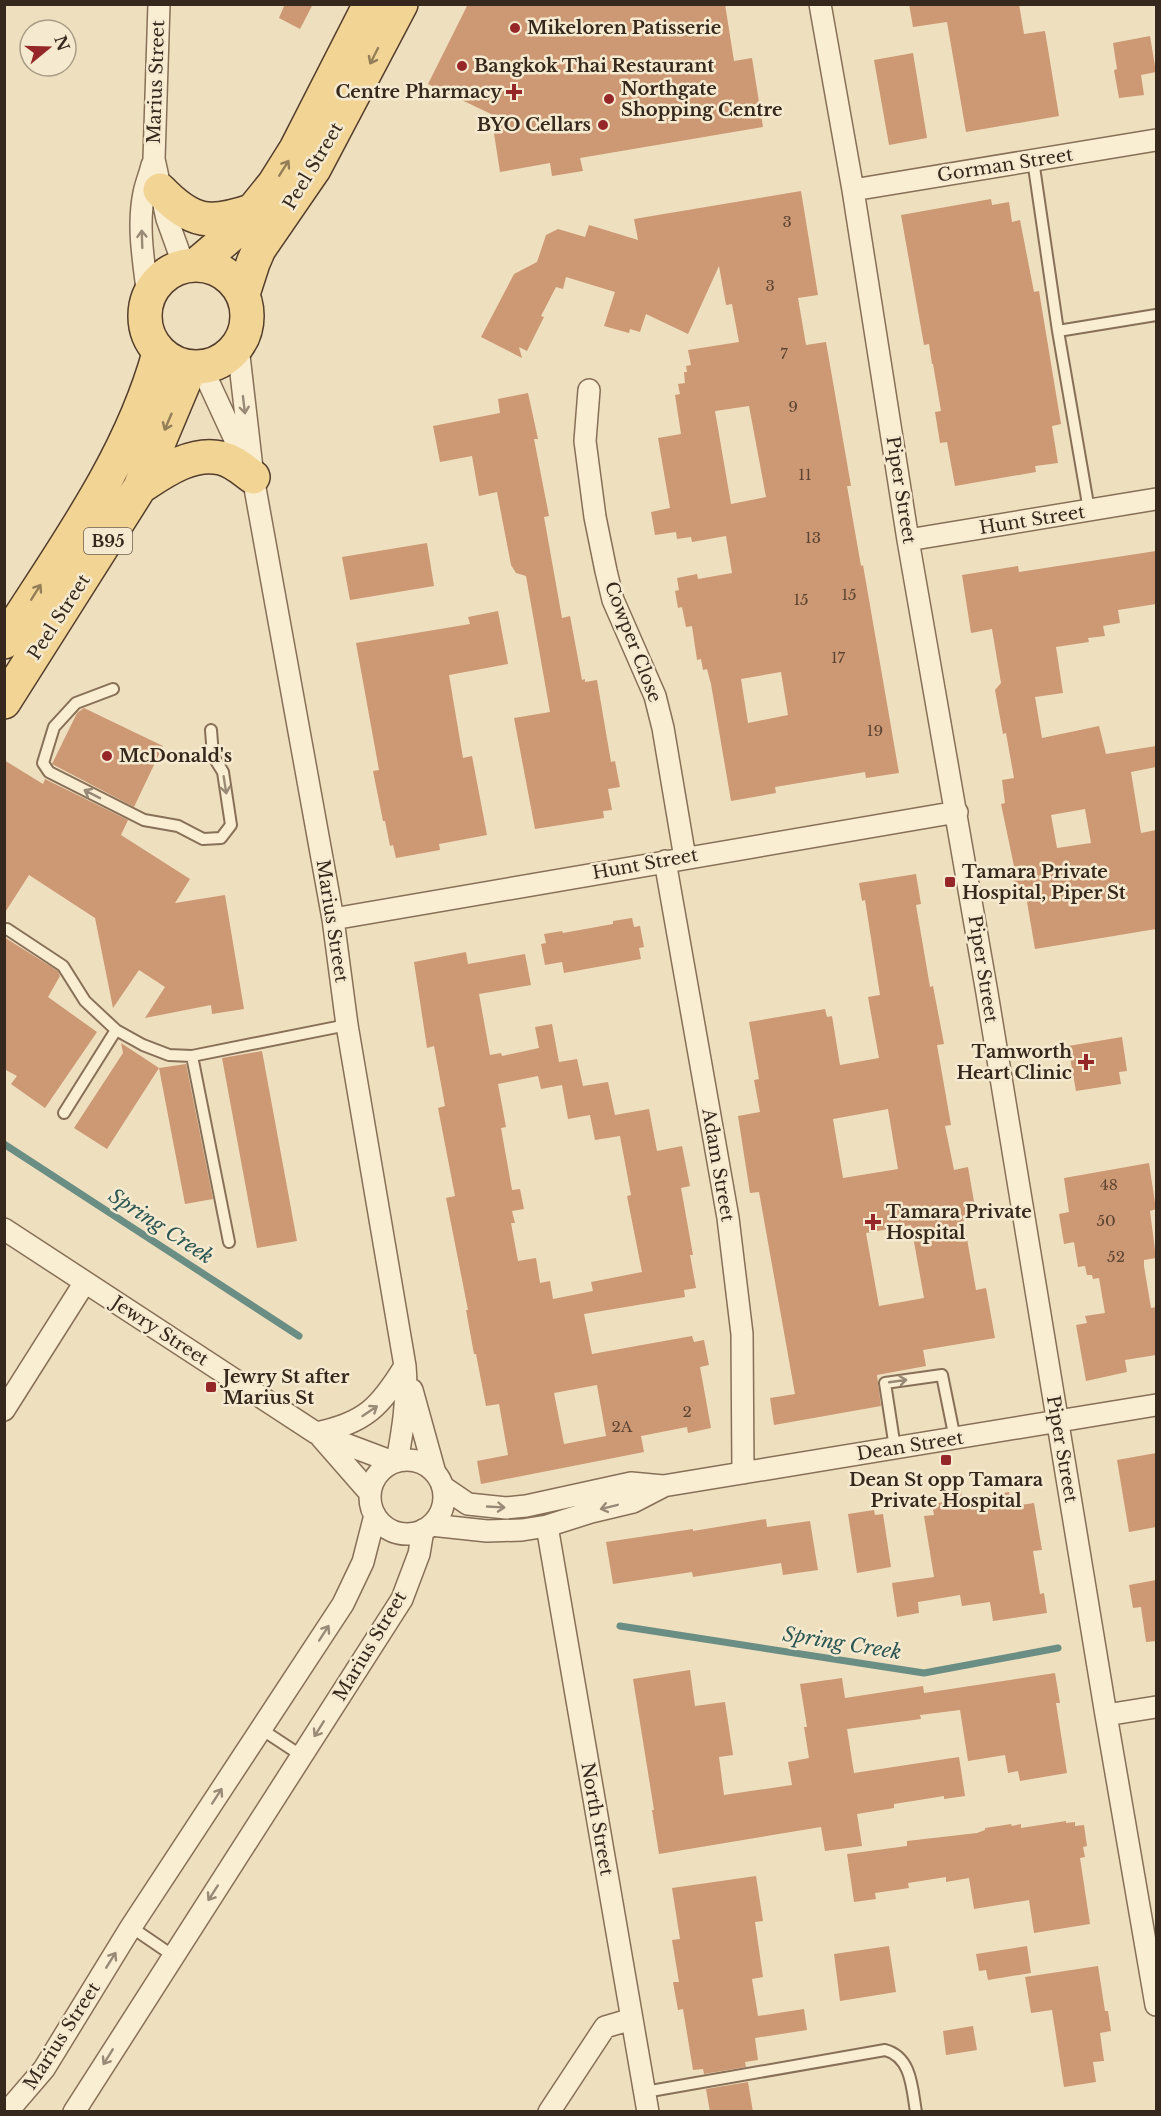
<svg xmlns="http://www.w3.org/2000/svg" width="1161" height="2116" font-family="'Libre Baskerville',serif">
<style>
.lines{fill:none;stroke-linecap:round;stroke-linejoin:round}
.stream{stroke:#6a8d84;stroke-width:7}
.building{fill:#cd9874;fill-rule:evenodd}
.service-casing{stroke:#877057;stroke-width:14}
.minor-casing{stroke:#877057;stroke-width:24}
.primary-casing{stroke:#543e2c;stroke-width:36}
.service{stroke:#f9edd2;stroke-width:10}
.minor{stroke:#f9edd2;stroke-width:21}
.primary{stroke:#f2d495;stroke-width:33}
.oneway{stroke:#947e58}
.oneway2{stroke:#988a77}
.poi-dot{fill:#962729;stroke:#f5eacf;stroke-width:2}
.labels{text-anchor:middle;stroke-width:5;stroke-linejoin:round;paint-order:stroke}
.number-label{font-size:15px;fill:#5c4432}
.shield{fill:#f5eacf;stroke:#6f6252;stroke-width:1.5}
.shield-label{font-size:16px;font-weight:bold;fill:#36281c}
.poi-label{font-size:18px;font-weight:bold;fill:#36281c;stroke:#f5eacf;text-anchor:start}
.street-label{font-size:18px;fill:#36281c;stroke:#f5eacf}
.water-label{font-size:20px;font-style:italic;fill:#2b5653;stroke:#f5eacf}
</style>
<rect width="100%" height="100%" fill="#eedfbf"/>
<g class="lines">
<path class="stream" d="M4,1144L299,1336
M620,1626L924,1673L1058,1648"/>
</g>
<path class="building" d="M285,4H313L300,29L279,18Z
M468,4H725L734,61L752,58L763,127L580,158L583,171L552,176L550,163L500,172L491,114L428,84Z
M909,4H1019L1024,34L1045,31L1059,116L966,132L947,22L913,27Z
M1150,36L1156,72L1141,75L1144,95L1119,98L1114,70L1117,69L1113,43Z
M913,53L927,138L889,145L874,60Z
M801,191L818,295L798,298L806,345L826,342L851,486H847L861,566L863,565L899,773L866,778L865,772L775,787L776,793L731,801L711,684L707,669L703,670L701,659L697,660L692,626L686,627L682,607L678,608L675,591L679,590L677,578L697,574L698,579L732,573L726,536L692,542L691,537L677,539L676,532L655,535L651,512L670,508L658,438L681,434L675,395L680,394L678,384L685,383L684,372H687L686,366L691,365L688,350L739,342L732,304L726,305L719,266L688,334L646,314L640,332L630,329L629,333L604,326L615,292L566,277L563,289L556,287L541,316L544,317L527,351L519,347L522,358L481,337L514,274L537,262L546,235L558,229L585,237L589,225L638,240L634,219ZM749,406L766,497L731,504L715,411ZM781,672L788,715L748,723L741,679Z
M991,199L992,205L1009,202L1012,222L1020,220L1034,292L1039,291L1061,424L1052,426L1058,463L1035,466L1036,472L955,486L947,442L940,443L935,412L941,411L933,364H932L929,344L924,345L901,215Z
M528,393L538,439H534L549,516L544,517L562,618L570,616L582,680L585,679V682L597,680L611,762L615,761L620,787L608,789L612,810L603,811L604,818L535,829L514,718L550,712L526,576L516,573L511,565L497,492L479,496L472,456L440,462L433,426L500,413L498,399Z
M427,543L434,586L350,600L342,557Z
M1156,551V604L1118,610L1120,623L1103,626L1105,636L1088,638L1089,642L1056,647L1063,693L1035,697L1042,738L1099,726L1106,754L1156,746V767L1131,772L1141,833L1156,830V929L1035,949L1026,896L1019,897L1018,888H1015L1012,871H1015L1001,804L1005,803L1002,780L1014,778L1006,733L1003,734L995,690L1001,683L992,629L971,633L962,575L1018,566L1019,572ZM1085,809L1091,843L1057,848L1051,815Z
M498,611L508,664L449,675L463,758L472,756L487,835L439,844L440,850L396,858L393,845L390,846L385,821H383L373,771L379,770L356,643L470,624L468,617Z
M84,708L163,746L134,807L52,764L77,713Z
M4,760L43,784L45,779L128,820L121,835L190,879L175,903L225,895L244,1009L212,1014L211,1005L145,1018L165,987L139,970L113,1008L95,918L29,875L4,914Z
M916,874L921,904L916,905L930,987L933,986L944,1044L937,1045L951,1125L945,1126L954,1170L968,1167L976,1213L963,1216L976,1290L986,1288L995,1338L923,1350L926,1366L877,1375L881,1406L774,1425L770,1398L795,1394L759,1192L750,1193L738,1116L760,1112L754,1080L759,1079L749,1022L825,1009L827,1017L832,1016L840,1065L879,1058L868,997L880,995L865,900L862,901L859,883ZM888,1109L898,1169L843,1178L833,1119ZM911,1225L924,1298L879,1306L866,1233Z
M632,918L634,927L640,926L644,947L639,948L641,959L564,973L562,962L545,965L541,944L546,943L544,934L562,931L563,933L613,924V921Z
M4,937L58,971L60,976L48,997L97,1032L45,1108L11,1084L17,1076L4,1069Z
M466,952L468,964L525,954L531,985L479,994L490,1055L501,1053L502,1056L539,1048L535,1027L552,1024L559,1062L577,1059L583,1086L608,1082L615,1115L649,1109L657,1151L682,1146L690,1186L681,1188L693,1255H690L696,1288L684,1290L685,1297L584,1314L592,1354L692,1336L694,1342L704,1340L709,1365L700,1367L711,1428L688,1433L687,1427L641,1436L644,1452L481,1484L477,1461L508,1455L499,1404L486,1406L476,1354H474L466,1310H468L446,1198L455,1196L438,1108L445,1106L434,1046L427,1048L414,962ZM538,1076L541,1089L562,1085L568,1119L590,1115L595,1140L620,1136L631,1195L627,1196L642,1272L591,1282L593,1291L553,1299L550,1281L540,1283L536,1258L518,1261L511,1223H515L512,1211L524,1209L520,1189L512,1190L501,1128L506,1127L498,1084ZM597,1385L606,1436L564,1444L554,1393Z
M1122,1037L1127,1071L1119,1072L1121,1084L1076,1091L1068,1046Z
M121,1043L159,1068L107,1149L74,1128L123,1053Z
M262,1051L297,1241L257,1248L222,1058Z
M186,1064L213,1199L185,1204L159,1068Z
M1149,1163L1156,1209L1150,1211L1156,1258L1144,1260V1266L1151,1308L1156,1307V1355L1125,1360L1127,1372L1086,1381L1076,1325L1087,1323L1085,1316L1105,1313L1099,1278L1093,1279L1092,1275H1087L1085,1266L1078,1267L1074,1242L1064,1244L1059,1214L1069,1212L1064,1178Z
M1156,1453V1527L1129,1532L1117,1460Z
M961,1491L962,1500L1009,1492L1010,1497L1019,1496L1021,1505L1034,1503L1042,1550L1033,1551L1040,1594L1044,1593L1047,1613L993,1621L990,1602L962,1606L960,1595L918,1602L919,1613L897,1617L892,1583L934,1577L924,1516L934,1515L932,1504L944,1502L942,1493Z
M874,1510L875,1515L883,1514L891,1567L857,1573L848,1514Z
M766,1519L767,1527L810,1521L818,1570L783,1575L781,1563L693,1577L692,1572L613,1584L606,1542L693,1529V1531Z
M1156,1580V1641L1146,1642L1141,1607L1133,1608L1129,1585Z
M690,1670L695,1706L725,1702L733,1755L719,1757L724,1795L792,1785L788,1762L809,1758L804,1727H807L800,1684L842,1678L845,1698L923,1686L924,1693L1055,1673L1060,1703H1056L1067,1773L1020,1781L1018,1771L1008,1773L1005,1755L968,1761L960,1710L920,1715L921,1719L847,1729L854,1773L959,1757L965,1796L944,1799V1796L894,1804V1808L857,1814L862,1846L825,1851L821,1827L659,1854L652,1810H654L633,1679Z
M1066,1821V1823L1075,1822V1826L1084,1825L1087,1846L1083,1847L1085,1857L1080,1858L1090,1924L1034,1933L1029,1900L974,1909L969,1878L946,1882V1877L908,1883L909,1888L875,1893L876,1899L854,1902L847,1854L907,1846V1841L977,1833L985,1830V1828L1011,1824L1012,1826L1021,1824V1828Z
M756,1876L763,1921L755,1922L763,1977L752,1979L758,2016L804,2009L807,2030L755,2038L758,2060L745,2062L746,2067L704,2074L703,2069L693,2070L683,2009L678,2010L673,1982H679L672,1940L680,1939L672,1888Z
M889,1946L896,1992L840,2001L834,1954Z
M1027,1946L1031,1973L988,1980L986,1970L979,1971L976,1954Z
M1098,1966L1105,2011H1108L1111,2031L1100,2033L1104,2061L1093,2062L1096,2082L1064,2087L1052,2010L1031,2013L1025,1977Z
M973,2026L977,2050L946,2055L943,2031Z
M748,2082L753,2112H710L706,2089Z"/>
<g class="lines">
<g class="service-casing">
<path id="service" d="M1033,160L1058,331L1089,510
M1058,331L1156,315
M113,689L76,703L54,727L43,763L49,772L144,820L178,826L203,839L221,838L231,825L223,772L213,756L211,730
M7,929L63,966L85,1001L116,1030L143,1045L169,1055L192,1056L347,1025
M192,1056L229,1242
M64,1113L116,1030
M895,1448L885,1383L942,1375L955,1439
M261,1729L302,1756
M131,1927L172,1955
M645,2092L885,2050C912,2057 912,2089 916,2112"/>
</g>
<g class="minor-casing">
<path id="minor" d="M159,4L154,159L167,219L184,266
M820,4L853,190L908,540L987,993L1106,1715L1156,2005
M853,190L1156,140
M148,297C144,263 137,227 144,193C146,183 150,174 152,165
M238,347L253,477L333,919L347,1025L405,1366C408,1399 403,1429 397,1461
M202,368L245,461
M589,390L585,441L595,517L606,571L613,600L655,696L663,728L685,858
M908,540L1156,499
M665,861L728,1218L742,1334L743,1473
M333,919L957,812
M4,1229L316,1433L393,1462
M412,1390L435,1473
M4,1410L85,1282
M316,1433C365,1423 380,1407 405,1366
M321,1437L370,1493
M370 1497a37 37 0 1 1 74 0a37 37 0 1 1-74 0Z
M443,1487L468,1504L506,1508L526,1506L631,1483L663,1486L1156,1405
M431,1525L487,1531L522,1530L547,1526L591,1512L633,1502L662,1487
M547,1526L648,2112
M1106,1715L1156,1707
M7,2112L44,2069L131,1927L343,1604L363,1562L375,1515
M74,2112L402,1599L419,1554L423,1530
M549,2112L605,2027L632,2019"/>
</g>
<g class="primary-casing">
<path id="primary" d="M160,190C193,224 210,225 254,210
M145 316a51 51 0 1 1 102 0a51 51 0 1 1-102 0Z
M196,265L236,231L274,184L296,149L370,4
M243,294L253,263L259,249L314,169L401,4
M140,487C163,472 192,451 221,458C234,461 243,470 253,477
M4,642C63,549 130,459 159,353
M4,702L140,487L190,368"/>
</g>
<use href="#service" class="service"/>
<use href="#minor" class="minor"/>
<use href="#primary" class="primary"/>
</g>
<defs><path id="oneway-shaft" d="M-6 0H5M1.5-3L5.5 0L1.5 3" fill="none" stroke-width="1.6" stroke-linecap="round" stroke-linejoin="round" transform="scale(1.5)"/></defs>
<g class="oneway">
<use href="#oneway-shaft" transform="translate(374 56) rotate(117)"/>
<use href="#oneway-shaft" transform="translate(284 168) rotate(-58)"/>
<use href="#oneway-shaft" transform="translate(168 422) rotate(113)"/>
<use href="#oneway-shaft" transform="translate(36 592) rotate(-58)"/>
</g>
<g class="oneway2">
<use href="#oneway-shaft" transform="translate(142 239) rotate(-92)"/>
<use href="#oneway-shaft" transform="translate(244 405) rotate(83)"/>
<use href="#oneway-shaft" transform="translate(225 785) rotate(81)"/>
<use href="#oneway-shaft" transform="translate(92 794) rotate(-153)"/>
<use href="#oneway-shaft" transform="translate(898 1381) rotate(-8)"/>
<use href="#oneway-shaft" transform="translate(370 1411) rotate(-34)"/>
<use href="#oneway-shaft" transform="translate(496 1507) rotate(3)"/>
<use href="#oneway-shaft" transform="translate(609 1507) rotate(166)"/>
<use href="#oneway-shaft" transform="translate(324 1633) rotate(-57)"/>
<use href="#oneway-shaft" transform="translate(319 1729) rotate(122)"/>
<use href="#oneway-shaft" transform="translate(217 1796) rotate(-57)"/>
<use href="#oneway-shaft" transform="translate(213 1893) rotate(123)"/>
<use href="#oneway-shaft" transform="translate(111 1960) rotate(-58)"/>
<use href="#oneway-shaft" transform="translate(108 2057) rotate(122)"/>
</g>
<g class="poi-dot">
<circle cx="515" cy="28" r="6"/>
<circle cx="462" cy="66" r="6"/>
<path d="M511 83h6v6h6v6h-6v6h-6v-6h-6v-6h6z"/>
<circle cx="609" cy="99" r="6"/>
<circle cx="603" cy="125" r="6"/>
<circle cx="107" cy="756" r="6"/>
<rect x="944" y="876" width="12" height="12" rx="3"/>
<path d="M1083 1053h6v6h6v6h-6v6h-6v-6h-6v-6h6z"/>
<path d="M870 1213h6v6h6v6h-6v6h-6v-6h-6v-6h6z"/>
<rect x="205" y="1381" width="12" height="12" rx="3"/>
<rect x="940" y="1454" width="12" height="12" rx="3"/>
</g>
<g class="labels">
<g class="number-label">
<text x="787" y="227">3</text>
<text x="770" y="291">3</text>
<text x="784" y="359">7</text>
<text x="793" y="412">9</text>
<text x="805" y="480">11</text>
<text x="813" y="543">13</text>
<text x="849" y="600">15</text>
<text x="801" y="605">15</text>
<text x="838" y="663">17</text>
<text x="875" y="736">19</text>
<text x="1109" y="1190">48</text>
<text x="1106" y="1226">50</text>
<text x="1116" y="1262">52</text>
<text x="687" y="1417">2</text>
<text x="622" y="1432">2A</text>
</g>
<rect class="shield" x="84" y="528" width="48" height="26" rx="4.5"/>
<g class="shield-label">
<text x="108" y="547">B95</text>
</g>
<g class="poi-label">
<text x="527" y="34">Mikeloren Patisserie</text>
<text x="474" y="72">Bangkok Thai Restaurant</text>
<text x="621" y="95">Northgate<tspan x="621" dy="21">Shopping Centre</tspan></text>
<text x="502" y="98" text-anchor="end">Centre Pharmacy</text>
<text x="591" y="131" text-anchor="end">BYO Cellars</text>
<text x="119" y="762">McDonald's</text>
<text x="962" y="878">Tamara Private<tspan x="962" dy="21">Hospital, Piper St</tspan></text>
<text x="1072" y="1058" text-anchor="end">Tamworth<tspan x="1072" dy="21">Heart Clinic</tspan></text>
<text x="886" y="1218">Tamara Private<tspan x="886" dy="21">Hospital</tspan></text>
<text x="223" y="1383">Jewry St after<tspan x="223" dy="21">Marius St</tspan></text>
<text x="946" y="1486" text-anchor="middle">Dean St opp Tamara<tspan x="946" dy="21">Private Hospital</tspan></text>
</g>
<g class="street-label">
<text transform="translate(156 82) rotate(-88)" y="6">Marius Street</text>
<text transform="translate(1005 165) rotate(-9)" y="6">Gorman Street</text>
<text transform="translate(313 166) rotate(-59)" y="6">Peel Street</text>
<text transform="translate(901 490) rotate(81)" y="6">Piper Street</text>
<text transform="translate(1032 520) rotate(-9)" y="6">Hunt Street</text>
<text transform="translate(59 617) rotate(-57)" y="6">Peel Street</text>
<text transform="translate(633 642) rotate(69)" y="6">Cowper Close</text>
<text transform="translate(645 864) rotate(-10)" y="6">Hunt Street</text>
<text transform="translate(332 921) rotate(81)" y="6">Marius Street</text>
<text transform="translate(983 969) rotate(81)" y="6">Piper Street</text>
<text transform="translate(718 1165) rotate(80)" y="6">Adam Street</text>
<text transform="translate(160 1331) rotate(33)" y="6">Jewry Street</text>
<text transform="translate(910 1446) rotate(-9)" y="6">Dean Street</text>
<text transform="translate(1062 1449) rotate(80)" y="6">Piper Street</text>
<text transform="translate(370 1646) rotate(-59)" y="6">Marius Street</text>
<text transform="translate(597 1819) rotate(80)" y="6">North Street</text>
<text transform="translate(62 2036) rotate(-57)" y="6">Marius Street</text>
</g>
<g class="water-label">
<text transform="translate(161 1226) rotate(33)" y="7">Spring Creek</text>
<text transform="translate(842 1643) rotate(9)" y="7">Spring Creek</text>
</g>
</g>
<rect width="1161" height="2116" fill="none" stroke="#36281c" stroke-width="12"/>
<g transform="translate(48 48) rotate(71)"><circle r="28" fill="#f5eacf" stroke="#a99c87" stroke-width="1.5"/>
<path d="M0-4.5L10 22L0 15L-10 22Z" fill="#962729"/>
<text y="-9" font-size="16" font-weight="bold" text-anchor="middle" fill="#36281c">N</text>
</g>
</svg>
